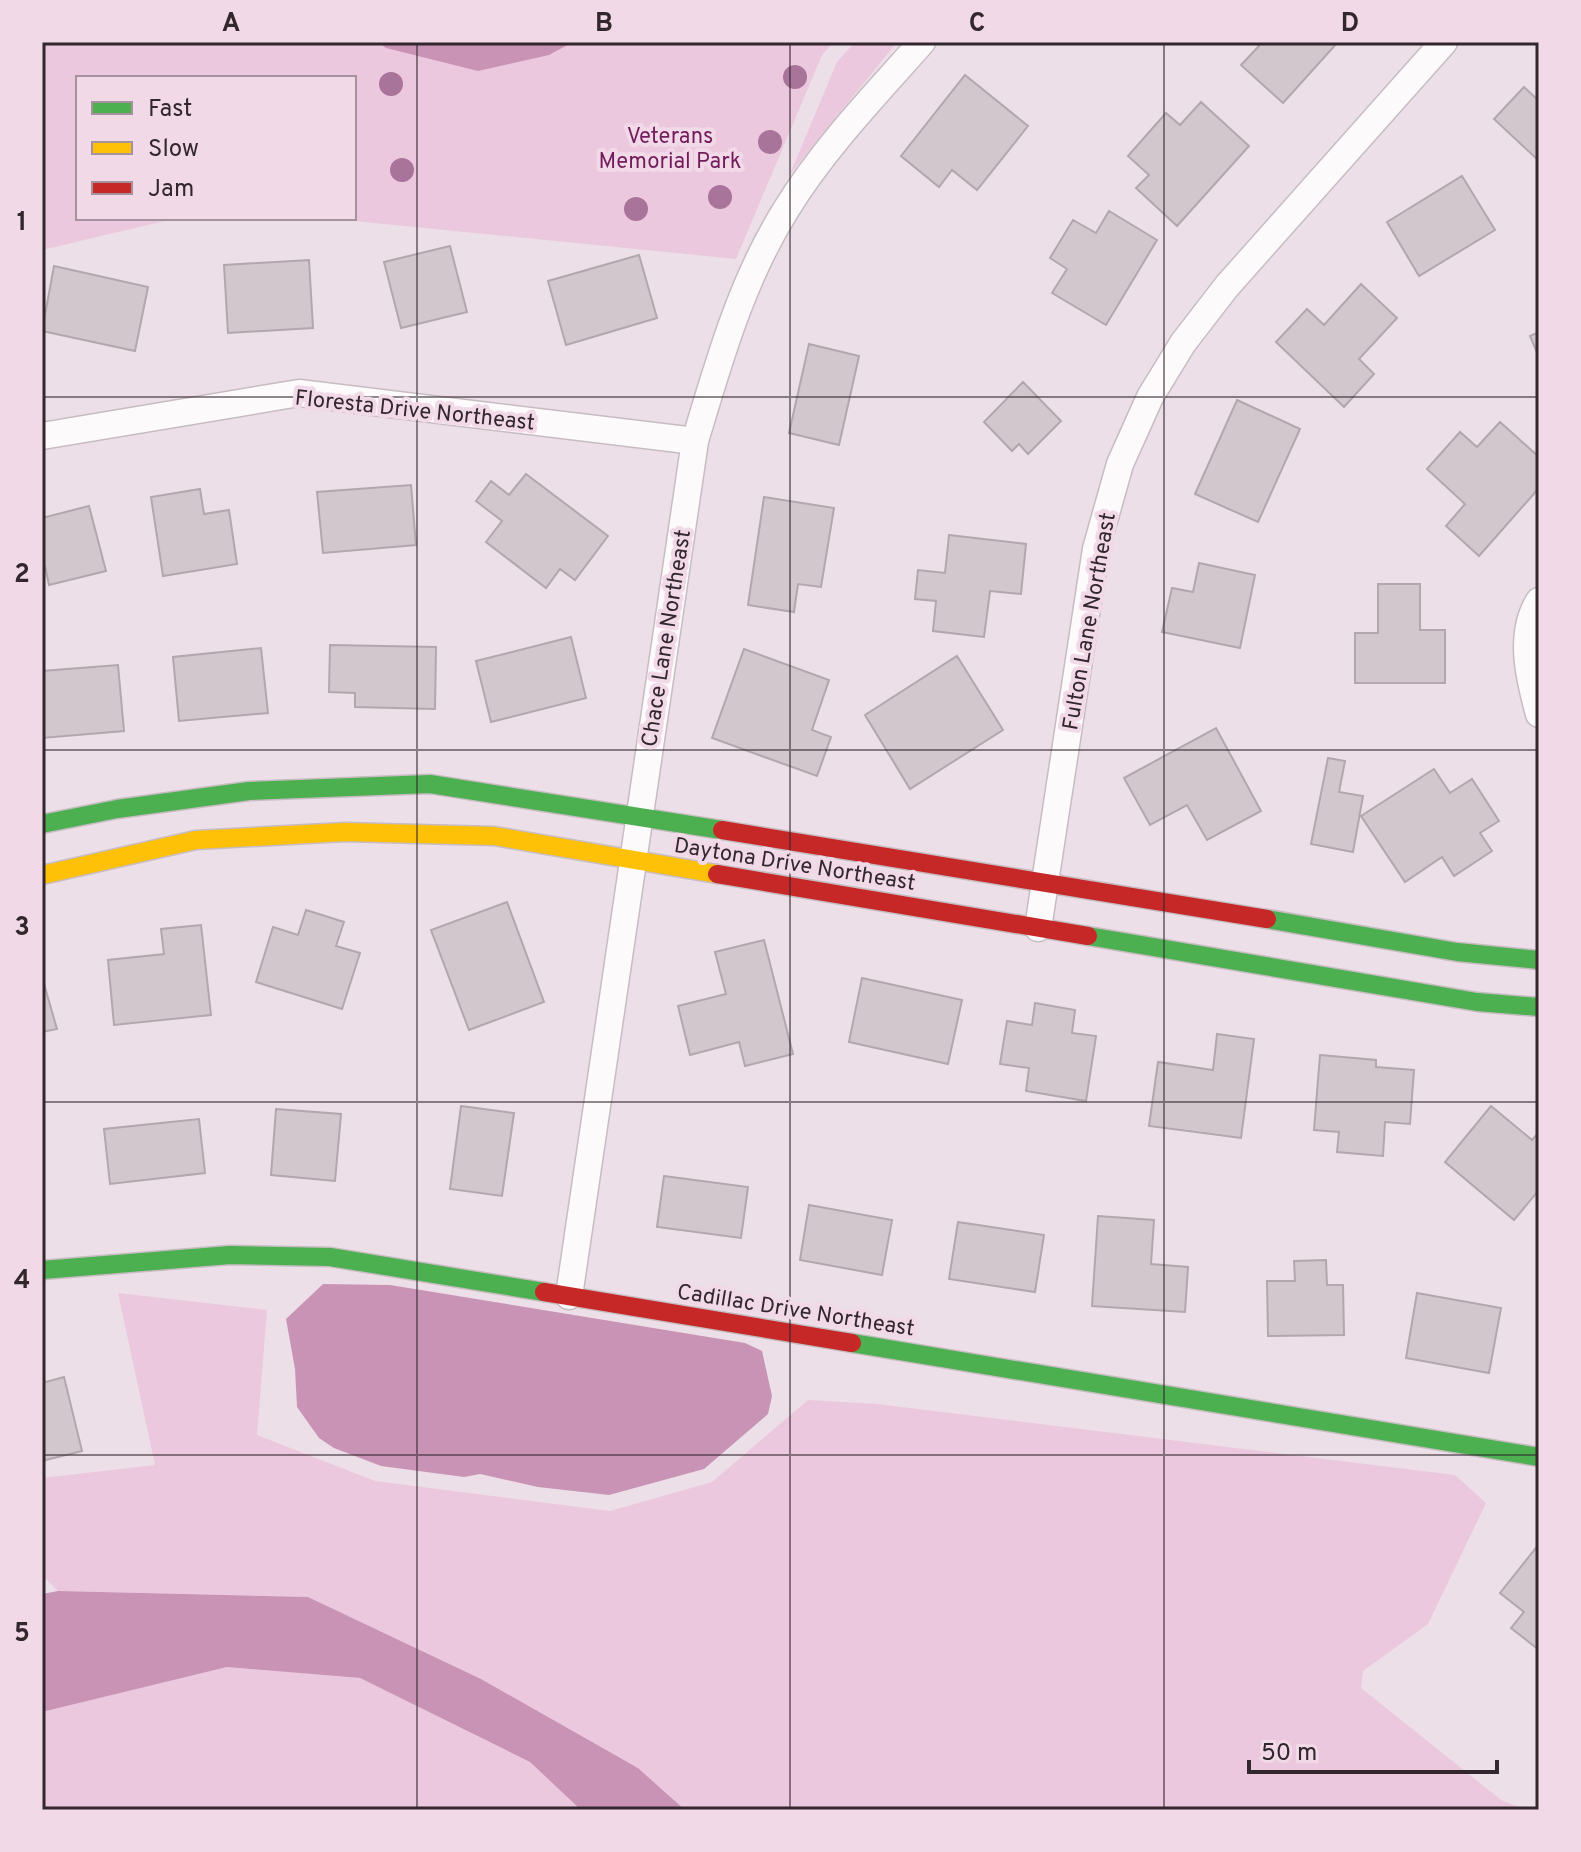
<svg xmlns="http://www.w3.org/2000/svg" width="1581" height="1852" font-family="Overpass,sans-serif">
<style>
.green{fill:#ecc8de}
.water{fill:#c993b6}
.building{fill:#d2c7cd;stroke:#b2a7ad;stroke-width:2}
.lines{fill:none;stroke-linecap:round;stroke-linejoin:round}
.street-casing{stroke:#c7bcc2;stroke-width:29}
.fast-casing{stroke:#c7bcc2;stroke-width:21}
.slow-casing{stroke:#c7bcc2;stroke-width:21}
.jam-casing{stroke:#c7bcc2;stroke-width:21}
.street{stroke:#fcfafb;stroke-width:26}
.fast{stroke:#4caf50;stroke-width:18}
.slow{stroke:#ffc107;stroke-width:18}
.jam{stroke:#c62828;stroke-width:18}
.tree{fill:#a9749a}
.grid{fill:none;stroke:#31272d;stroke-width:2;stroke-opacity:0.55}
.labels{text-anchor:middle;stroke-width:8;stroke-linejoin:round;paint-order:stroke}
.park-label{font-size:22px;fill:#731c5b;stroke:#f2d9e8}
.street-label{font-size:22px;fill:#31272d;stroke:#f2d9e8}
.neatline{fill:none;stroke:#31272d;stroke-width:3}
.grid-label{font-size:26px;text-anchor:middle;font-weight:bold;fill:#31272d}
</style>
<rect width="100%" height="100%" fill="#ecdfe7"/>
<path class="green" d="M42,42H834L822,55L736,259L324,218H354V78H78V218H177L42,250Z
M855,42H897L790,174L837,62Z
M118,1293L267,1310L257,1435L375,1481L610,1511L712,1482L808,1400L877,1404L1455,1475L1486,1503L1428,1624L1363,1671L1361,1688L1501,1800L1526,1810H685L638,1768L481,1679L308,1597L58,1591L42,1575V1478L155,1465Z
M227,1667L360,1678L530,1762L581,1810H42V1712Z"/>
<path class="water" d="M378,42H573L549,55L478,71L386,48Z
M323,1284L390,1285L745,1343L762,1351L772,1396L768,1414L704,1469L609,1495L538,1487L480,1474L464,1477L381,1466L334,1448L319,1438L297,1407L295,1369L286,1319Z
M58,1591L308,1597L481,1679L638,1768L685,1810H581L530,1762L360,1678L227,1667L42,1712V1594Z"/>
<path class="building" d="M1255,42H1338L1283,103L1241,65L1259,46Z
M965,75L1028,126L977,190L952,170L939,187L901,156Z
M1524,87L1539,101V161L1494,119Z
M1201,102L1249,146L1177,226L1136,188L1149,175L1128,156L1166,113L1180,125Z
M1462,176L1495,230L1419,276L1387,222Z
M1109,211L1157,240L1106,325L1052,293L1067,269L1050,258L1073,220L1096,233Z
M450,246L467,312L401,328L384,262Z
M639,255L657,318L566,345L548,281Z
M309,260L313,328L228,333L224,265Z
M54,266L148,287L135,351L42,331Z
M1361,284L1397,318L1359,359L1374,374L1344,407L1276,342L1307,309L1324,325Z
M1539,332V357L1530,336Z
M809,344L859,356L839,445L789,433Z
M1023,382L1061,421L1028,454L1019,444L1012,451L984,422Z
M1237,400L1300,429L1258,522L1195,494Z
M1500,422L1539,457V488L1479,556L1446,526L1465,504L1427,469L1460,432L1477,447Z
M526,474L608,536L575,580L560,569L546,588L486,542L502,521L476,501L491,481L509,495Z
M411,485L416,545L323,553L317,492Z
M200,489L204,514L229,510L237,564L163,576L151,497Z
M764,497L834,508L821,587L798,584L794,612L748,605Z
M89,506L106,571L49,585L45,566L42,567V518Z
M949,535L1026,544L1021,594L990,591L984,637L933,631L936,601L915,599L918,570L945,573Z
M1199,563L1255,575L1240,648L1162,632L1172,588L1193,592Z
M1378,584H1420V630H1445V683H1355V633H1378Z
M571,637L586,698L491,722L476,661Z
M330,645L436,647L435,709L355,707V693L329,692Z
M261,648L268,713L179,721L173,657Z
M744,649L829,680L812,730L831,737L817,776L712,738Z
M957,656L1003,730L910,789L865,715Z
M118,665L124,731L42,738V671Z
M1216,728L1261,811L1207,840L1187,805L1150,825L1124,778Z
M1328,758L1345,761L1339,792L1363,796L1353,852L1311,844Z
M1434,769L1450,793L1472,779L1499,821L1480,833L1492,851L1454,876L1442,857L1405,882L1361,816Z
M507,902L544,1002L469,1030L431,930Z
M306,910L344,922L336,946L360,953L342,1009L256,982L273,927L298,935Z
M201,925L211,1015L114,1025L108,960L164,954L161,929Z
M764,940L793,1054L745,1066L739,1042L690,1055L678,1006L726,994L715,952Z
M42,977L57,1029L42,1032Z
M862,978L962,1000L948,1064L849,1042Z
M1035,1003L1075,1010L1072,1033L1096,1036L1086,1101L1026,1091L1029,1068L1000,1064L1007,1021L1032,1025Z
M1217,1034L1254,1039L1241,1138L1149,1126L1158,1062L1213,1070Z
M1320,1055L1376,1060V1067L1414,1070L1410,1124L1385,1122L1383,1156L1337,1152L1339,1132L1314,1130Z
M461,1106L514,1113L502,1196L450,1189Z
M1491,1106L1532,1140L1539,1132V1190L1514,1220L1445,1162Z
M276,1109L341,1114L335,1181L271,1175Z
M199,1119L205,1173L110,1184L104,1129Z
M664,1176L748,1187L741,1238L657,1227Z
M809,1205L892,1220L882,1275L800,1260Z
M1098,1216L1154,1220L1151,1264L1188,1267L1185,1312L1092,1306Z
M958,1222L1044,1235L1035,1292L949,1279Z
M1326,1260L1327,1285H1343L1344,1335L1268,1336L1267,1281H1295L1294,1261Z
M1417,1293L1501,1308L1489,1373L1406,1358Z
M64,1377L82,1451L42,1461V1383Z
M1539,1544V1650L1511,1628L1524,1612L1500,1593Z"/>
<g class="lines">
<g class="street-casing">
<path id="street" d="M42,436L299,393L695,441
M1539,601C1518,634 1529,678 1539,714
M1038,928L1096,549L1120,464L1150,397L1183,343L1227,286L1444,42
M569,1296L695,441C719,361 742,279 787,208C824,148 875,95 922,42"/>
</g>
<g class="fast-casing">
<path id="fast" d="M42,824L117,809L249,791L430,784L722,830
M1267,919L1457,952L1539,960
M1088,936L1477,1002L1539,1007
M42,1270L230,1255L330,1257L544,1292
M852,1343L1539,1457"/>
</g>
<g class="slow-casing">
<path id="slow" d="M42,875L196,840L345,832L494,836L717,874"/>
</g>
<g class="jam-casing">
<path id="jam" d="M722,830L1267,919
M717,874L1088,936
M544,1292L852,1343"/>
</g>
<use href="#street" class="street"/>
<use href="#fast" class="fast"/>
<use href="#slow" class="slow"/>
<use href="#jam" class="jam"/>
</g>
<g class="tree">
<circle cx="795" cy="77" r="12"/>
<circle cx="391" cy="84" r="12"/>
<circle cx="770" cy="142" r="12"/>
<circle cx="402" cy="170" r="12"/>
<circle cx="720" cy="197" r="12"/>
<circle cx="636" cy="209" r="12"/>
</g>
<path class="grid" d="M417,42V1810M790,42V1810M1164,42V1810M42,397H1539M42,750H1539M42,1102H1539M42,1455H1539"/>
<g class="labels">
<g class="park-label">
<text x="670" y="143">Veterans<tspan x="670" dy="25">Memorial Park</tspan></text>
</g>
<g class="street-label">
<text transform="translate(415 409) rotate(6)" y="8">Floresta Drive Northeast</text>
<text transform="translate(1088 621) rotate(-80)" y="8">Fulton Lane Northeast</text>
<text transform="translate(665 638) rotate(-81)" y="8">Chace Lane Northeast</text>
<text transform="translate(795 863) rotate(9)" y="8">Daytona Drive Northeast</text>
<text transform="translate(796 1309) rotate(9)" y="8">Cadillac Drive Northeast</text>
</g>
</g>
<rect width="1581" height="1852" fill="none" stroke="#f2d9e8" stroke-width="88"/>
<rect x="76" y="76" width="280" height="144" fill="#f2d9e8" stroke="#a5929d" stroke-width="2"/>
<rect x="92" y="102" width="40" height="12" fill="#4caf50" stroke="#a5929d" stroke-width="2"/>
<text x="148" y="116" font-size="24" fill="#31272d">Fast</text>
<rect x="92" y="142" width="40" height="12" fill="#ffc107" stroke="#a5929d" stroke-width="2"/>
<text x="148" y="156" font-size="24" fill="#31272d">Slow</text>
<rect x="92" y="182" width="40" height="12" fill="#c62828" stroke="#a5929d" stroke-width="2"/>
<text x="148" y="196" font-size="24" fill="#31272d">Jam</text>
<path d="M1249 1760v12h248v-12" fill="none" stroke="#31272d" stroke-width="4"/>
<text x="1261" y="1760" font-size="24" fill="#31272d" stroke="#f2d9e8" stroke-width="6" paint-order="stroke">50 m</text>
<rect x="44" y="44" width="1493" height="1764" class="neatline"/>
<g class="grid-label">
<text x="231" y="31">A</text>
<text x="604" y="31">B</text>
<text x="977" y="31">C</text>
<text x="1350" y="31">D</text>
<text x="22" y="230">1</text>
<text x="22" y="582">2</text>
<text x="22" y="935">3</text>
<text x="22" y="1288">4</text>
<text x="22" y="1641">5</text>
</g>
</svg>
